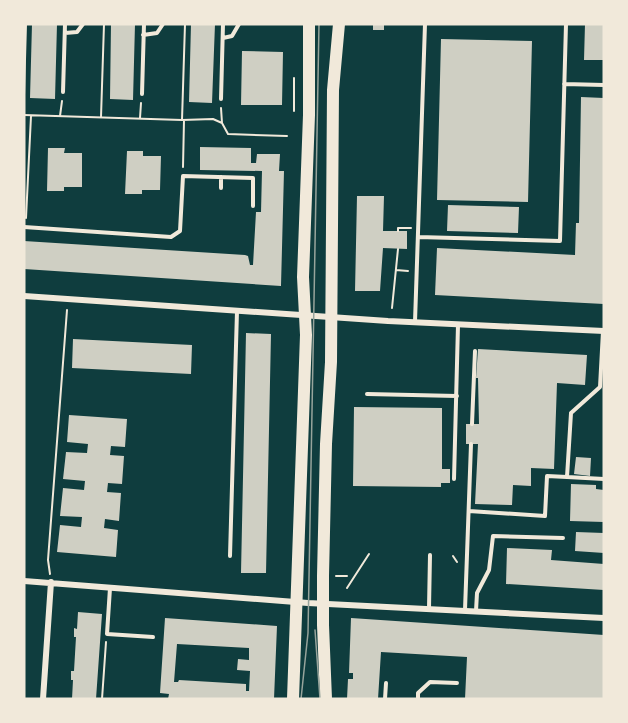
<svg xmlns="http://www.w3.org/2000/svg" width="628" height="723" font-family="'Titillium Web',sans-serif">
<style>
.building{fill:#cfcfc3;fill-rule:evenodd}
.lines{fill:none;stroke-linecap:round;stroke-linejoin:round}
.path{stroke:#f1e9da;stroke-width:2}
.service{stroke:#f1e9da;stroke-width:4}
.minor{stroke:#f1e9da;stroke-width:6}
.secondary{stroke:#f1e9da;stroke-width:12}
.tram{stroke:#97a49c;stroke-width:1.5}
</style>
<rect width="100%" height="100%" fill="#0f3d3e"/>
<path class="building" d="M32,24H57L55,99L30,98Z
M111,24H135L133,100L110,99Z
M191,24H215L212,103L189,102Z
M373,24H384V30H373Z
M585,24H604V60H584Z
M441,39L532,41L528,202L437,200Z
M242,51L283,52L282,105H241Z
M581,97L604,98V304L435,295L437,248L575,255L576,223H579Z
M200,147L251,148V163H256L257,154H280L279,171H284L281,286L24,269V241L245,255L248,256L250,265H253L256,212H261L262,171L200,170Z
M48,148H65L64,153H82V187H64V191H47Z
M127,151H143V156H161L160,190H142V194H125Z
M357,196H384L383,231H407V249L383,248L380,291H355Z
M448,205L519,207L518,233L447,231Z
M246,333L271,334L266,573H241Z
M73,339L192,345L191,374L72,368Z
M478,349L587,355L585,385L557,383L554,469L531,468V486L513,485L512,505L475,504L478,444H466V424H479L478,378H476Z
M354,407L442,408V469H450V483H441V487L353,486Z
M69,415L127,419L125,447L111,446L110,455L124,456L122,484L108,483L107,492L121,493L119,521L105,519L104,528L118,530L116,557L57,552L60,525L81,527L82,517L60,516L63,488L84,490L85,481L63,479L66,452L87,453L88,444L67,442Z
M576,457L591,458L590,476L574,474Z
M571,484L596,485V489L604,490V522L570,521Z
M576,532L604,533V553L575,551Z
M507,548L552,550L551,560L604,564V590L506,584Z
M78,612L102,614L96,699H72L73,680H71V671H74L76,637H74V628L77,629Z
M165,618L277,626L274,699H168L169,694L160,693ZM177,644L249,648V660L238,659L237,670L250,671L249,691H246V684L179,680L178,682H174Z
M351,618L604,635V699H465L467,657L381,652L378,699H347L348,679H353V673H349Z"/>
<g class="lines">
<path class="path" d="M294,78V111
M24,95L26,24
M221,108L222,123
M24,115L182,120L213,119L222,123L228,134L287,136
M60,116L62,101
M101,117L104,24
M140,118L141,103
M182,120L185,24
M183,167L184,120
M26,218L31,116
M398,231V228H411
M396,270L408,271
M392,308L398,249
M453,556L457,562
M50,574L48,560L67,310
M336,576H347
M347,588L369,554
M102,699L106,642"/>
<path class="service" d="M65,33L77,32L83,24
M143,35L157,33L163,24
M223,38L232,36L239,24
M564,84L604,85
M63,92L65,24
M142,94L144,24
M221,99L223,24
M221,188V177
M24,227L171,237L180,231L183,176L253,178V206
M418,237L560,241L566,24
M415,322L425,24
M367,394L457,396
M472,424L475,351
M567,477L604,479
M454,479L458,325
M469,511L545,516L547,476L567,477L571,413L600,387L603,331
M230,556L237,311
M110,588L107,634L153,637
M429,608L430,555
M465,610L471,444
M476,611L477,593L489,570L493,536L563,538
M385,699L386,683
M418,699V693L430,682L457,683"/>
<path class="minor" d="M24,296L388,321L604,331
M24,581L308,603L604,618
M43,699L51,582"/>
<path class="secondary" d="M293,699L306,335L303,277L309,115V24
M326,699L323,625V576L326,444L331,362L333,90L339,24"/>
<path class="tram" d="M315,630L320,699
M301,699L308,633L319,24"/>
</g>
<rect width="628" height="723" fill="none" stroke="#f1e9da" stroke-width="51"/>
</svg>
